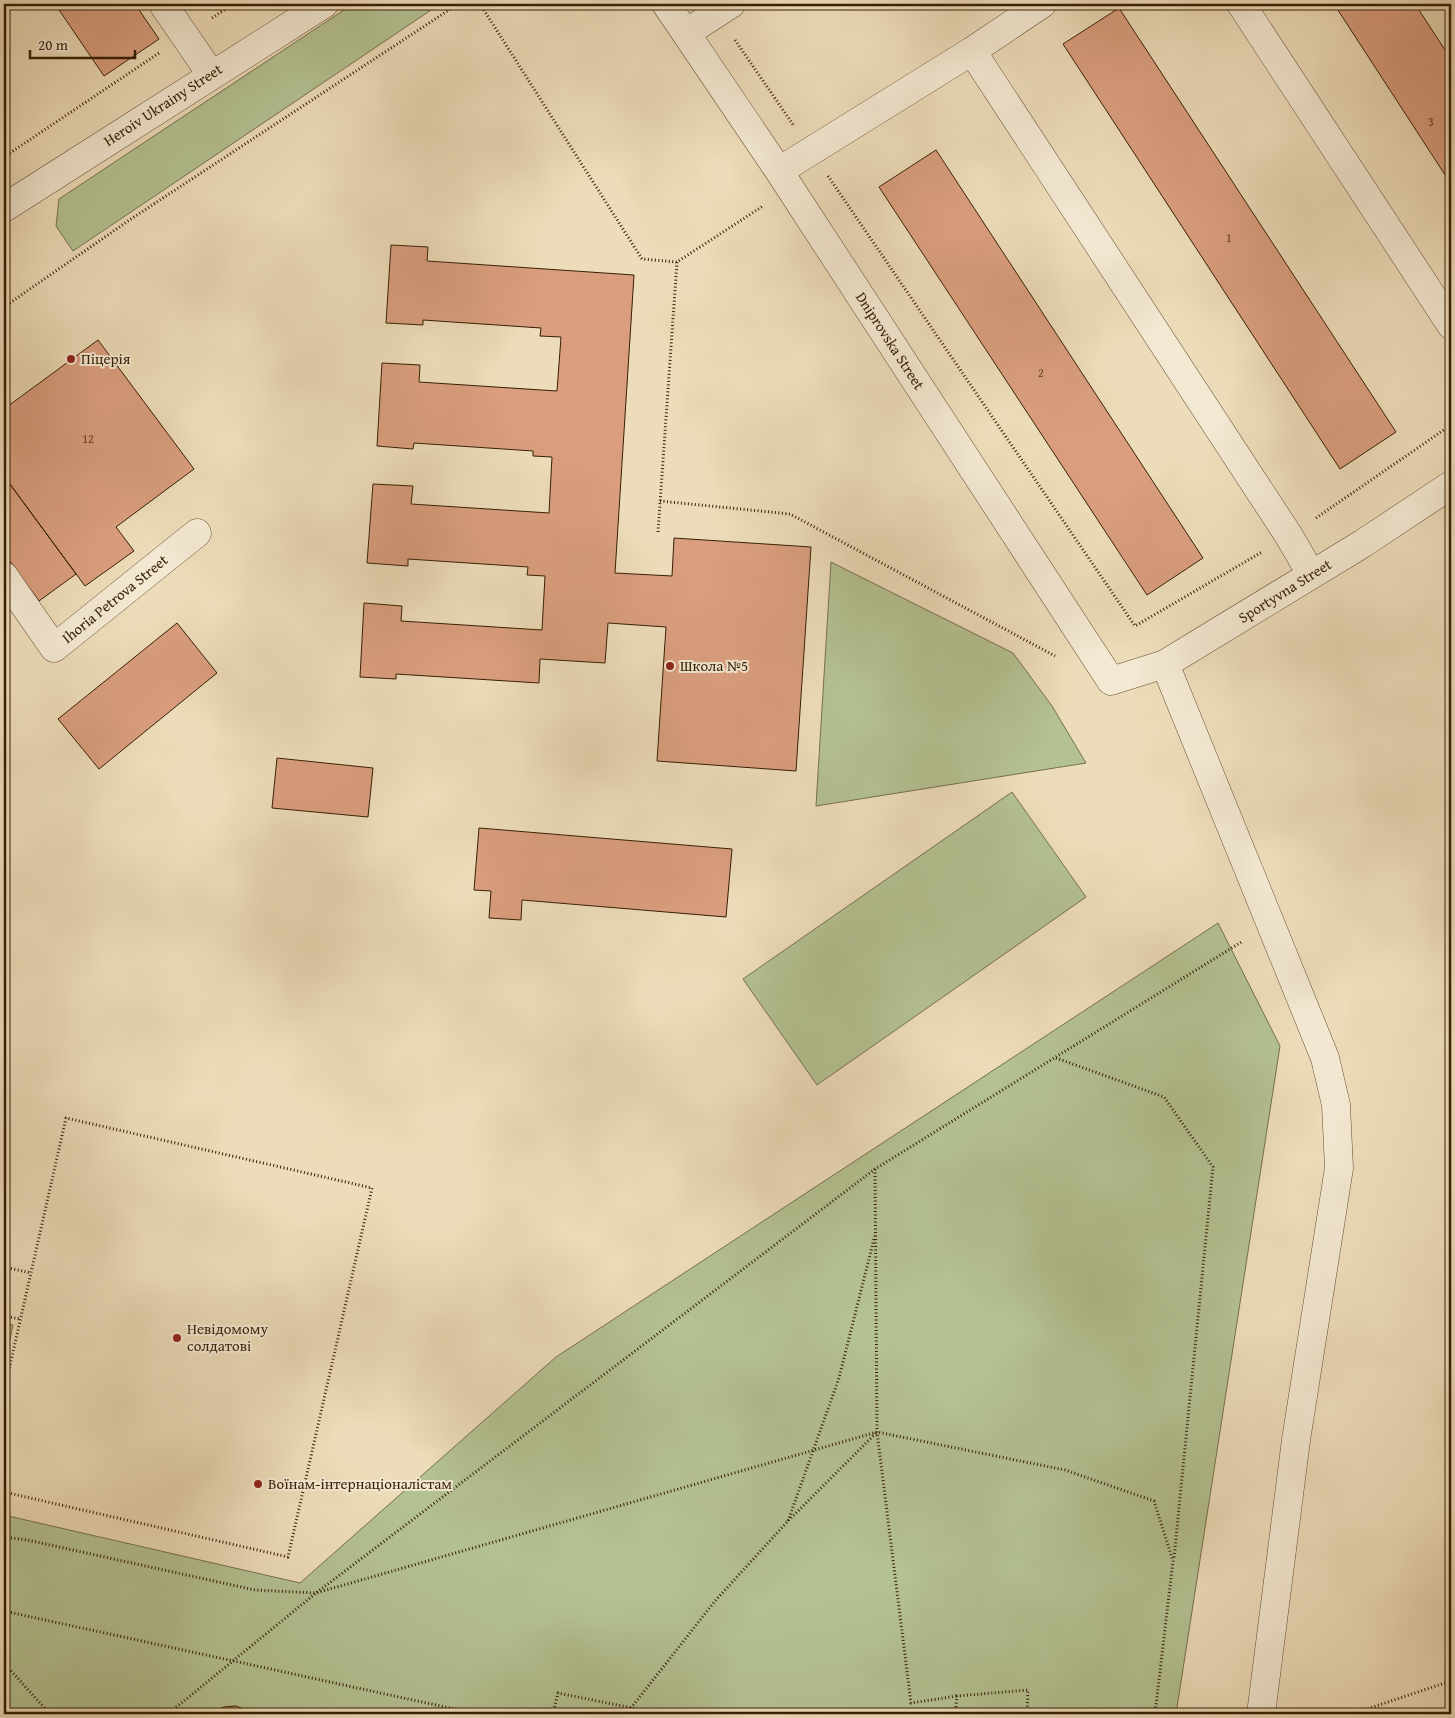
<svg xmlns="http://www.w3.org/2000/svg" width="1455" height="1718" font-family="'Gentium Book Plus',serif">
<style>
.green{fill:#b4c192;stroke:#75704c}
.building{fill:#da9e7e;stroke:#361f05}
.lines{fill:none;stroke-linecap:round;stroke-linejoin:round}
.minor-casing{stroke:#644e32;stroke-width:29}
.path{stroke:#361f05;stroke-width:3;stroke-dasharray:1 2.5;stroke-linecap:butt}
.minor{stroke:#f3e8d2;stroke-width:28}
.poi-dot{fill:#8f2418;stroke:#f3e8d2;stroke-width:2}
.labels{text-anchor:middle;stroke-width:4;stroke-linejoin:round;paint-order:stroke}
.number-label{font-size:12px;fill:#5f3f23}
.street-label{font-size:15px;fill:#361f05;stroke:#f3e8d2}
.poi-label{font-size:15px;fill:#361f05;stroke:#f3e8d2;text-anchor:start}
</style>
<rect width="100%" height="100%" fill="#eddcb9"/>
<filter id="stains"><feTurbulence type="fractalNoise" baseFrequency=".004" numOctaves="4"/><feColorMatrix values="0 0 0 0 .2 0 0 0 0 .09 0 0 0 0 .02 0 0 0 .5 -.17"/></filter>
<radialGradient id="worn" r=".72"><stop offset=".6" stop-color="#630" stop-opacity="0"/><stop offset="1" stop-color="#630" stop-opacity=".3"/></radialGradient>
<path class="green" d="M353,4H440L73,251L56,226L59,199Z
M831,562L1013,653L1052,706L1086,763L816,806Z
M1012,792L1086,897L817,1085L743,979Z
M1218,923L1280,1046L1176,1714H4V1515L300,1583L556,1357Z
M4,1323L13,1325L4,1367Z"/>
<path class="building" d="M55,4H135L159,39L104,76Z
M1334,4H1415L1451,59V184Z
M1119,8L1396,432L1340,469L1063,44Z
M936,150L1203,558L1147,595L879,187Z
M391,245L428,247L427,261L634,275L615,573L672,576L674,538L811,547L796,771L657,761L666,627L608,623L605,663L540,659L539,683L396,674V679L360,677L364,603L402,606L401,621L542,630L545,576L527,575L528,567L408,559V566L367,563L373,484L413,486L411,504L549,513L552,457L533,456V451L414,443L413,449L377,446L382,363L420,365L419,382L557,391L561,337L540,336L541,328L423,320V325L386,323Z
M98,340L194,469L116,527L134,551L85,586L4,476V409Z
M4,476L76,574L39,601L4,553Z
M177,623L217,673L99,769L58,719Z
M277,758L373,768L368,817L272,808Z
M479,828L732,849L726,917L522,900L521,920L489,918L491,891L474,890Z
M236,1706L256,1714H210L224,1707Z"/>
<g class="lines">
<g class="minor-casing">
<path id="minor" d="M163,4L211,74
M666,4L779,171L1111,681L1165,664L1362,544L1451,485
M1241,4L1451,325
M686,33L731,4
M972,51L1289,536L1311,574
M779,171L972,51L1042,4
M4,208L324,4
M4,576L54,648L197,533
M1165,664L1325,1058L1336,1105L1339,1168L1296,1440L1261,1714"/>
</g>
<path class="path" d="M480,4L642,259L677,262L763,206
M212,18L233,4
M735,40L794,126
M4,157L159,53
M828,176L1135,626L1262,552
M4,307L128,221L458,4
M660,501L790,514L1055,656
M1316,518L1451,425
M658,532L677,262
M1056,1058L1164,1097L1213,1167L1174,1558
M875,1169L877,1432L911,1703L957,1696
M4,1267L31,1273
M4,1316L20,1319
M4,1392L66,1118L372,1188L288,1557L4,1492
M788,1521L839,1378L875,1235
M4,1537L27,1540L255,1590L316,1593L875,1169L1243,941
M4,1611L477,1714
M4,1663L50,1714
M631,1708L715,1601L787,1522L876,1433
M1358,1712L1451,1681
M168,1714L316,1593L877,1432L1065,1470L1154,1501L1173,1561L1155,1714
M553,1714L558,1693L642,1710L644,1714
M955,1714L957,1696L1028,1690L1027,1714"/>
<use href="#minor" class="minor"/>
</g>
<g class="poi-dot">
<circle cx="71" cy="359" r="5"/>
<circle cx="670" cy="666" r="5"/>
<circle cx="177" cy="1338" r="5"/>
<circle cx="258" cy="1484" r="5"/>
</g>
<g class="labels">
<g class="number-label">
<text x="1431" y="126">3</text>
<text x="1229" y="242">1</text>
<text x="1041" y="377">2</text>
<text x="88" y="443">12</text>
</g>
<g class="street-label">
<text transform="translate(163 105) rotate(-33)" y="5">Heroiv Ukrainy Street</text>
<text transform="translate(890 341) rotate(57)" y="5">Dniprovska Street</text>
<text transform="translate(1285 591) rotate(-32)" y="5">Sportyvna Street</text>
<text transform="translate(115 599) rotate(-39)" y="5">Ihoria Petrova Street</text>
</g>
<g class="poi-label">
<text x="81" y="364">Піцерія</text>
<text x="680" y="671">Школа №5</text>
<text x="187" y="1334">Невідомому<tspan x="187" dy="17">солдатові</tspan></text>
<text x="268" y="1489">Воїнам-інтернаціоналістам</text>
</g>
</g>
<rect width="1455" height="1718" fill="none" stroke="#eddcb9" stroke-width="20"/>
<rect x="5" y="5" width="1445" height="1708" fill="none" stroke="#361f05" stroke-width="2.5"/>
<rect x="10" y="10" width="1435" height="1698" fill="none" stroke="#361f05"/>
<path d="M30 50v8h105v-8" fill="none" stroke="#361f05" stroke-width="2.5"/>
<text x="38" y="50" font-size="15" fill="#361f05" stroke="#f3e8d2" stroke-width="4" paint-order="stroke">20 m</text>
<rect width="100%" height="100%" filter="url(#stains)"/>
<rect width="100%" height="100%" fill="url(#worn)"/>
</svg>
